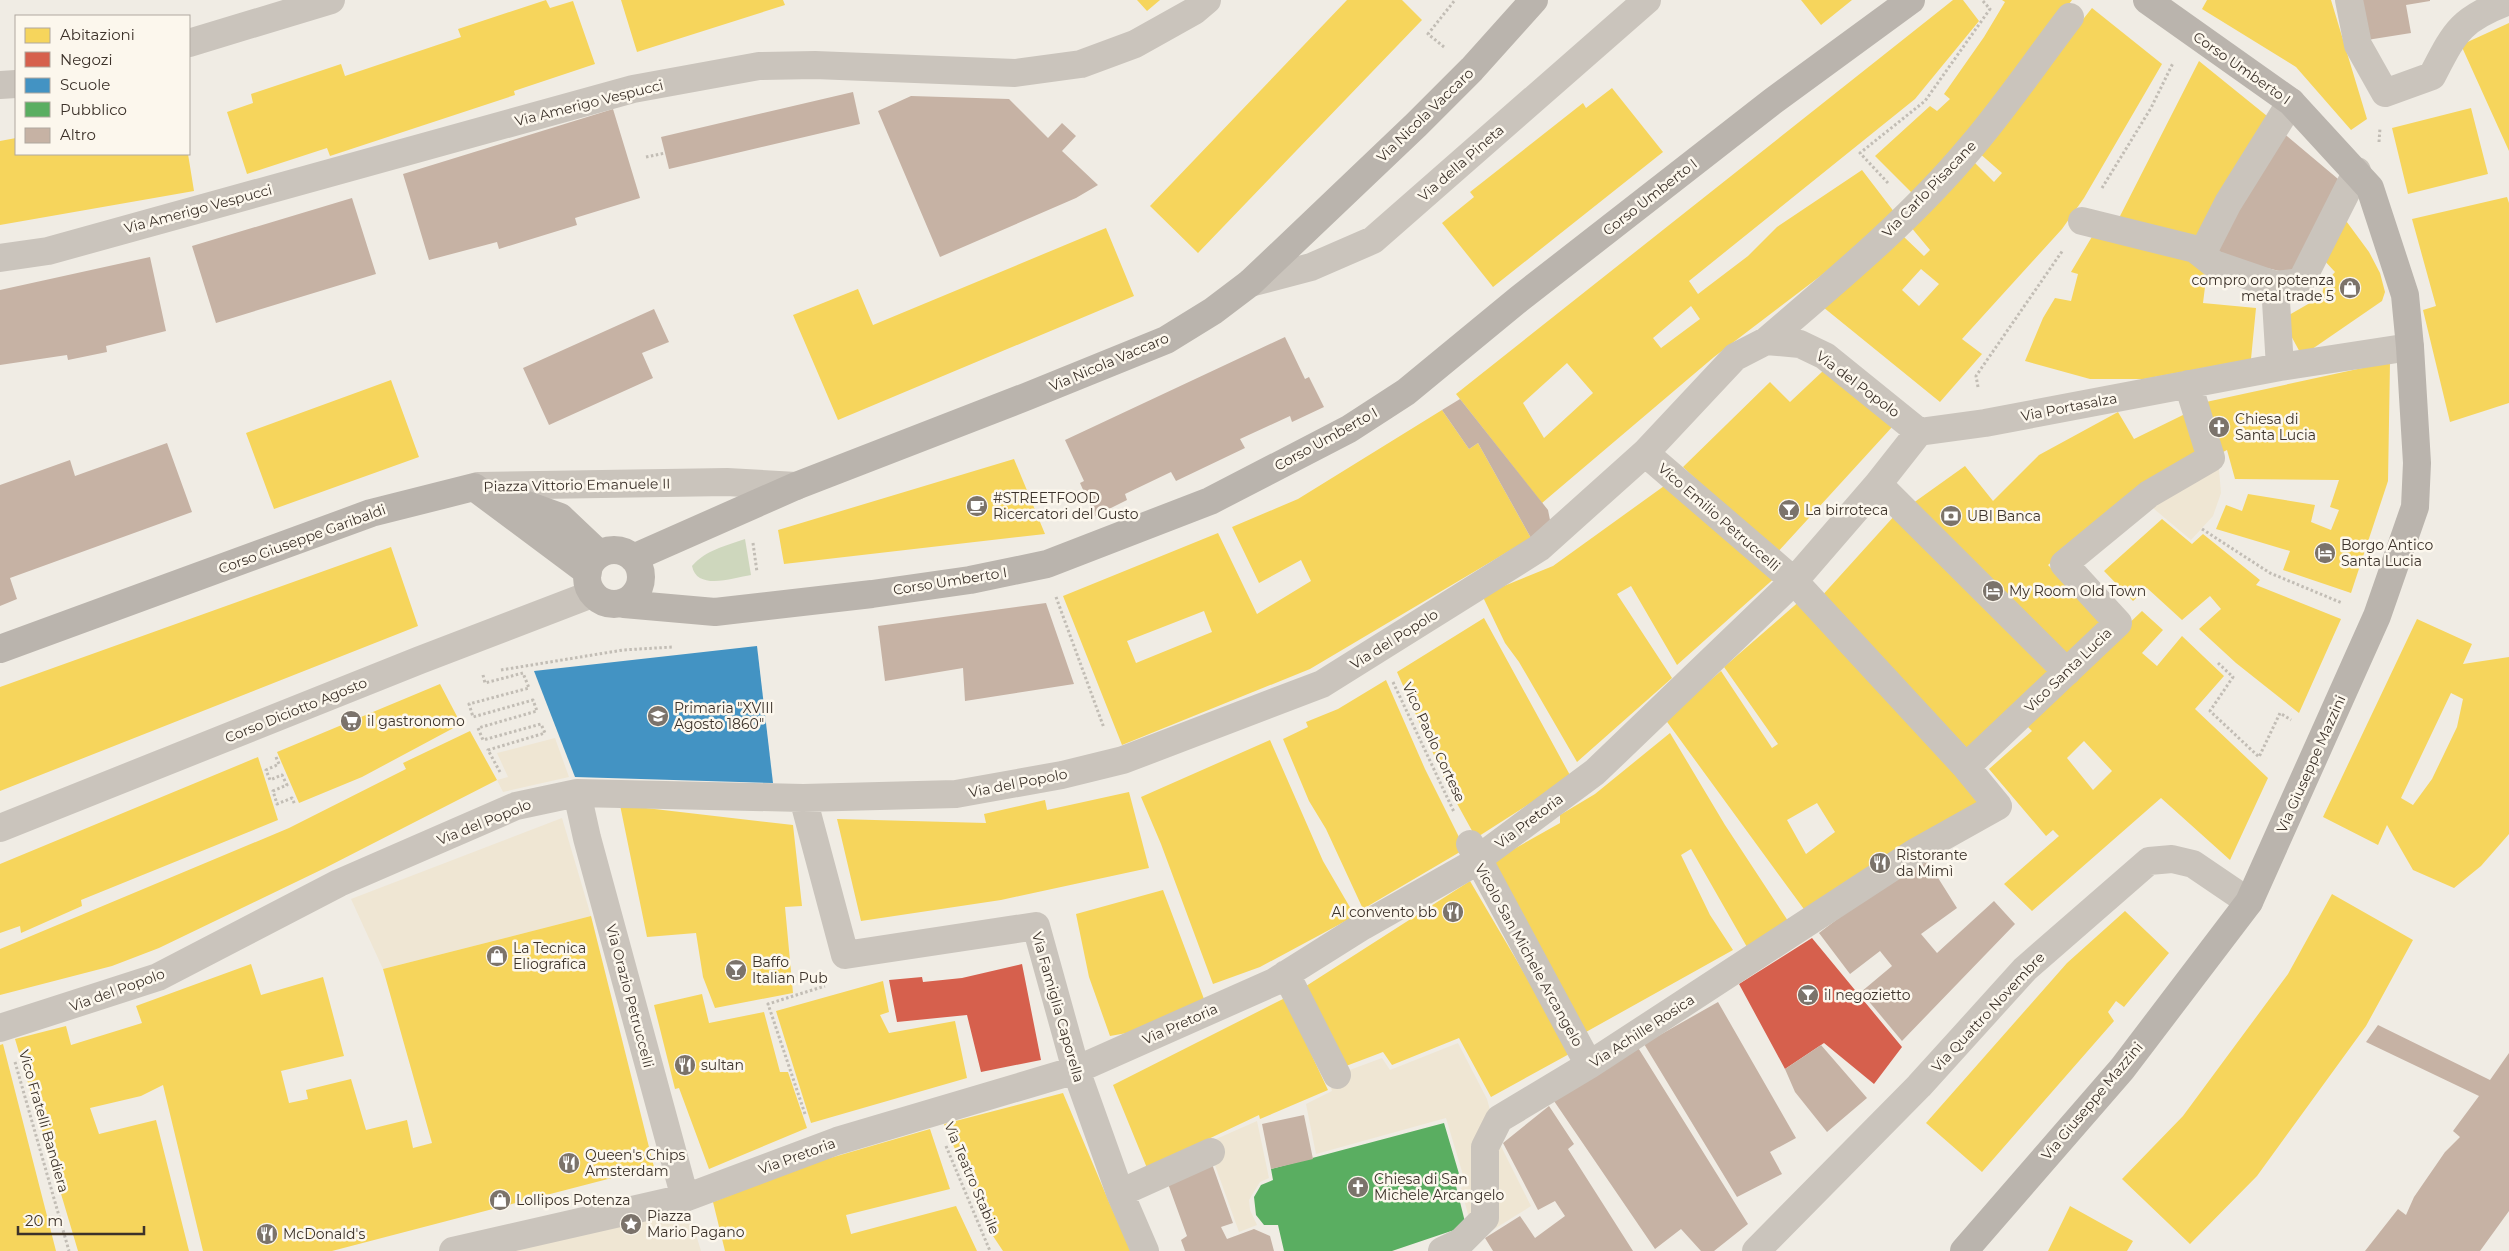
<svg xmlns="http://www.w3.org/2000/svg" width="2509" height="1251" font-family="Montserrat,sans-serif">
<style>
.green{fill:#ced7bd}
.plaza{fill:#efe6d3}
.homes{fill:#f6d55c;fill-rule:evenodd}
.shops{fill:#d6604d}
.schools{fill:#4393c3}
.public{fill:#5aae61}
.building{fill:#c6b2a4}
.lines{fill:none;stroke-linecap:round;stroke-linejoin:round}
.path{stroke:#c2bdb5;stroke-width:3;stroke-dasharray:2.5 2.5;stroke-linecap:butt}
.street{stroke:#cac4bc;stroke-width:28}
.secondary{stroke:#bab4ad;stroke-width:28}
.labels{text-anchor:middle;stroke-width:5;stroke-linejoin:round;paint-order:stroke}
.street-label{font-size:14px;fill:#3c322a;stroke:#fcf7ed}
.poi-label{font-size:14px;fill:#3c322a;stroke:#fcf7ed;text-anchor:start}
</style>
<rect width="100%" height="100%" fill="#f0ece4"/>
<path class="green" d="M745,539L751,575C733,578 697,591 692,566C706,550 725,546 745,539Z"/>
<path class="plaza" d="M2209,451L2219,469L2221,493L2213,516L2191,540L2147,503Z
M555,738L569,777L503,792L497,780L508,777L497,753Z
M562,818L591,916L383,969L351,899Z
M1458,1043L1487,1099L1498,1140L1531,1206L1475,1241L1461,1188L1466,1185L1446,1118L1316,1154L1306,1104L1332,1091L1328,1078L1382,1058L1390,1070Z
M1257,1121L1269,1178L1260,1182L1249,1200L1250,1210L1257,1225L1239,1232L1207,1143Z
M685,1198L701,1251H453Z"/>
<path class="homes" d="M546,0L550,8L573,1L595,64L514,91L515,95L330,156L327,148L247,174L227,112L253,103L251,94L341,64L345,76L461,37L458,29Z
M621,0H783L785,5L637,52Z
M1137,0H1160L1147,11Z
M1347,0H1402L1422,20L1198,253L1150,206Z
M1801,0H1852L1821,25Z
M1953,0H1963L1979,21L1915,99L1689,281L1698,294L1748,256L1777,227L1862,170L1898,217L1714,357L1542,503L1456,394ZM1691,306L1700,319L1661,348L1653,338ZM1567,363L1593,393L1544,438L1523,403Z
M2002,0H2072L1964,141L1914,195L1875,156L1930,106L1937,111L1950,99L1944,94L1984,37L2005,2Z
M2207,0H2331L2367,119L2351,130L2296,67L2202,9Z
M2092,8L2162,64L2084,198L2062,229L1962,339L1982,354L1940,402L1823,307L1904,237L1924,256L1930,250L1910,226L1972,160L1994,182L2002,173L1978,152ZM1921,269L1939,284L1919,306L1902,290Z
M2509,23V151L2461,45Z
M2199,61L2267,116L2198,243L2118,220Z
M1612,88L1663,152L1493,287L1442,223L1474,197L1470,192L1583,103L1586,108Z
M2471,108L2488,174L2408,194L2392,128Z
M16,138V154H188L194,191L0,225V141Z
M2507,197L2509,203V403L2450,422L2423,310L2436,306L2412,219Z
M2341,214L2369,252L2380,273L2385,292L2382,301L2302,356L2282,319L2322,296L2324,284L2335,272L2323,259Z
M1106,228L1134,296L838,420L793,315L858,289L873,325Z
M2093,235L2208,263L2203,303L2256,308L2251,359L2144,379H2090L2025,361L2043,318L2055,298L2071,301L2078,274L2071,272Z
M2390,362L2388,481L2351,593L2283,570L2290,551L2216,529L2226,505L2242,511L2248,494L2315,505L2311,522L2331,530L2339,510L2330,507L2339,480L2235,479L2227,450L2223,452L2206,402Z
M1824,370L1893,426L1776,554L1683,467L1770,382L1790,402Z
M391,380L419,457L274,509L246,433Z
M1442,410L1469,449L1478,443L1531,538L1310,669L1122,745L1063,596L1218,533L1257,614L1311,581L1301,560L1259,583L1232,527L1298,499ZM1204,611L1212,632L1136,663L1127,641Z
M2118,412L2134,439L2185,414L2198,452L2143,485L2048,565L2108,625L2065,665L1909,506L1965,466L1993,501L2039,455Z
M1014,459L1045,534L784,564L778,530Z
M1671,481L1778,575L1677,665L1631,586L1617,594L1672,678L1577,762L1519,662L1505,643L1482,595L1553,566Z
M1896,514L2059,673L1971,752L1820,598Z
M2162,519L2192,544L2203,534L2260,580L2256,585L2341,619L2299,713L2236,663L2199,629L2221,609L2210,596L2182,620L2147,588L2133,601L2104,571Z
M391,547L418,626L0,791V687Z
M1802,599L1983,805L1806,912L1665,719L1721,671L1772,748L1778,744L1724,667ZM1817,803L1835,832L1806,854L1787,820Z
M2142,611L2163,630L2142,653L2157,666L2182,636L2224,676L2195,709L2268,778L2230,860L2161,798L2032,911L2004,884L2059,836L2053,830L2046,836L1989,769L2032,731L2024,723ZM2084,741L2112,771L2093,790L2067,758Z
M1484,618L1571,777L1476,838L1449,789L1397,672Z
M2417,619L2472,644L2463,664L2509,657V834L2481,866L2454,888L2413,870L2387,825L2378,845L2323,817ZM2451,693L2463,699L2457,727L2432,779L2413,805L2401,798Z
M1386,680L1425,769L1465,849L1363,909L1326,829L1309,801L1283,739L1308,727L1306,722L1338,709Z
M440,684L461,724L362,777L299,803L277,752Z
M470,731L497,780L325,868L159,948L112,966L0,995V949L289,828L406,769L403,763Z
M1670,733L1725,825L1790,924L1747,947L1691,849L1681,855L1710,915L1733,950L1586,1032L1491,862L1560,823V815L1595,794Z
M1270,740L1323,861L1355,916L1260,967L1213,984L1161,844L1141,797Z
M258,757L278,820L81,900L82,906L21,933L20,926L0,933V864Z
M1129,792L1149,868L1001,900L861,921L837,819L986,823L984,814L1045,800L1047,810Z
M620,805L793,825L802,906L785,907L793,993L715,1008L703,977L696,933L647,937Z
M1470,881L1571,1053L1491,1097L1459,1038L1392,1065L1383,1052L1346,1066L1303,988Z
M1163,890L1204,999L1138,1031L1110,1036L1089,977L1076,914Z
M2332,894L2413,940L2366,1026L2257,1176L2190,1244L2122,1179L2183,1116L2288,974Z
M2125,911L2169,953L2124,1007L2116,1001L2108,1012L2114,1021L1982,1172L1926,1123L2067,963Z
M591,916L654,1167L332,1251H203L163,1085L141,1096L90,1108L99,1134L156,1120L189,1251H78L15,1039L66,1026L71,1045L142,1023L136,1006L251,964L261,995L323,977L344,1056L281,1071L289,1103L308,1099L306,1090L351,1079L366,1130L407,1120L413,1148L432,1143L383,969Z
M883,981L889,1012L880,1015L889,1033L955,1021L967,1078L811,1123L776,1011Z
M702,994L709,1023L764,1012L780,1072H788L807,1128L709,1169L679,1088L675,1089L654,1005Z
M1285,998L1328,1090L1260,1119L1259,1115L1147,1168L1113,1085Z
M3,1044L56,1251H0V1045Z
M1063,1093L1109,1202L1131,1251H1003L993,1236L944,1124Z
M930,1129L950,1189L846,1215L851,1234L956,1206L977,1251H725L713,1202L813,1163Z
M2070,1206L2133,1241L2127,1251H2048Z"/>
<path class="shops" d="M1812,938L1902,1047L1874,1084L1824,1043L1785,1069L1739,984Z
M1022,964L1041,1060L981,1072L967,1015L897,1022L889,980L922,977L923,982L962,978Z"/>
<path class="schools" d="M757,646L773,783L575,777L534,671Z"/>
<path class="public" d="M1444,1123L1462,1184L1456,1186L1466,1226L1392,1251H1284L1278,1225H1264L1256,1215L1254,1197L1261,1185L1273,1180L1271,1169Z"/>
<path class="building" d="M2360,0H2430V1L2406,5L2411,33L2367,40Z
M853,92L860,124L669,169L661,137Z
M911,96L1009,99L1048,138L1062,123L1076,136L1062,151L1098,185L1076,198L940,257L878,111Z
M613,109L640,198L575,218L577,225L499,249L497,242L429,260L403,174Z
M2282,132L2344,184L2296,275L2211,255Z
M352,198L376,274L216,323L192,246Z
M150,257L166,331L106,346L107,352L68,360L67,355L0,365V290Z
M654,309L669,342L642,353L653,378L549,425L523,368Z
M1285,337L1305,379L1309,377L1324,407L1292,422L1290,416L1240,439L1245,448L1176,481L1171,472L1125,494L1127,500L1095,516L1080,483L1084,481L1065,440Z
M1460,399L1548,510L1550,520L1531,538L1478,443L1469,449L1442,410Z
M167,443L192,512L10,578L17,599L0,606V485L70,460L75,476Z
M1046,603L1074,684L965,701L963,668L885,681L878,626Z
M1923,854L1957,908L1921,934L1937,953L1994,901L2015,924L1902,1041L1861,992L1892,966L1880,951L1850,974L1819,933Z
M1718,1002L1796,1138L1770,1152L1782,1174L1737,1197L1644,1044Z
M2378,1025L2490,1080L2509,1053V1211L2480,1251H2365L2398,1209L2406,1215L2414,1197L2445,1152L2460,1137L2453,1131L2479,1096L2366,1042Z
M1821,1045L1867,1098L1827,1132L1795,1092L1785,1069Z
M1637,1046L1748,1224L1714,1251H1701L1681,1229L1655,1249L1554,1101Z
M1549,1106L1574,1144L1568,1149L1633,1251H1493L1485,1238L1520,1216L1535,1238L1565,1216L1555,1201L1538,1210L1503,1143Z
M1304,1115L1313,1159L1271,1169L1262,1124Z
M1212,1164L1233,1223L1221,1227L1227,1239L1254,1229L1270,1236L1274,1251H1185L1181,1240L1187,1236L1167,1181Z"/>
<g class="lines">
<path class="path" d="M1444,47L1428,34L1455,0
M2379,142L2380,128
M646,157L665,153
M1888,183L1860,153L1925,101L1990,9L1982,0
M2102,188L2151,108L2173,63
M1978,387L1976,376L2063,250
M2202,529L2270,573L2342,603
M753,543L757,572
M1056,597L1104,728
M2218,663L2233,677L2210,711L2259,757L2280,713L2291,720
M501,670L623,650L673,647
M483,675L485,683L523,673L529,688L469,704L473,717L533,700L537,711L478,728L483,740L541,724L545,733L488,750L500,772
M1393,682L1454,812
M276,757L279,764L266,770L270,780L282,775L287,785L273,791L277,804L292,798L295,805
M15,1062L69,1251
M805,1114L768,1004L825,986
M946,1146L990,1251"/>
<path class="street" d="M2349,0L2358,45L2385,93L2432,76C2455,32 2460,19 2509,1
M189,43L331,0
M0,85L16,84
M2082,221L2195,249L2214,264L2275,285L2280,367
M2202,254L2228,203L2291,102
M0,258L48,251L633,89L759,66L815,65L1015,73L1081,64L1135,44L1194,11L1207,0
M1250,283L1311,267L1373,240L1647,0
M2275,285L2301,282L2357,171
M1766,341C1837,280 1911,219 1971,147C2006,106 2037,60 2070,17
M1645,453L1794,581L1966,767
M1878,484L2067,672
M478,486L727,482L796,486
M577,793L587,838L685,1198
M803,798L845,955L1036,926L1076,1070L1120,1193L1145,1251
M0,828L420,660L592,594
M1470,844L1589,1065
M1286,974L1337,1075
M0,1028L158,977L339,883L516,806L577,793L803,798L956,794L1062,775L1123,760L1322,684L1539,548L1645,453L1735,357L1766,341L1800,344L1825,356L1919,432
M1120,1193L1211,1152
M453,1251L685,1198L837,1141L1076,1070L1274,982L1363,926L1467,867L1595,772L1794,581L1878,484L1919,432L1985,423L2280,367L2410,347
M1442,1251L1461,1242L1485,1218V1147L1499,1119L1589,1065L1914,853L1998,806L1966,767L2118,623L2064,564L2149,494L2211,458L2188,384
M1756,1251L1919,1086L2025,969L2149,861L2172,859L2193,864L2249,902"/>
<path class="secondary" d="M499,495L560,517L599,554
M587 577a27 27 0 1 1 54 0a27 27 0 1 1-54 0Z
M633,558L796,486L1028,396L1166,340L1213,311L1250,283L1416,125L1472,69L1534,0
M624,604L715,612L872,594L970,580L1047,564L1210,501L1349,429L1406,392L1519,299L1773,101L1911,0
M0,649L371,513L474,487L588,572
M1964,1251L2122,1069L2249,902L2377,616L2415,507L2417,463L2410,347L2405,295L2370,188L2291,102L2147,0"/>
</g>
<defs>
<g id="shop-disc" transform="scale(1.125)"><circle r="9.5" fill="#7b736b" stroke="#fcf7ed"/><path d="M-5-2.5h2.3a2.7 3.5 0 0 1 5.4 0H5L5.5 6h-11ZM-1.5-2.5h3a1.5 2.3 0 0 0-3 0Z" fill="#fff"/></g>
<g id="church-disc" transform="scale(1.125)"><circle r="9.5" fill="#7b736b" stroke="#fcf7ed"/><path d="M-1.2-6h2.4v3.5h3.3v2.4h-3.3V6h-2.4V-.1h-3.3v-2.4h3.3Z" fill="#fff"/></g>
<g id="cafe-disc" transform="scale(1.125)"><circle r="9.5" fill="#7b736b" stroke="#fcf7ed"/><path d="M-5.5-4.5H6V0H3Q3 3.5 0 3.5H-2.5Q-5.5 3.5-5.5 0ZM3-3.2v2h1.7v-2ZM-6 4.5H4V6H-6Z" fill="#fff"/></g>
<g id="bar-disc" transform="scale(1.125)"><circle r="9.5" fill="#7b736b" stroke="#fcf7ed"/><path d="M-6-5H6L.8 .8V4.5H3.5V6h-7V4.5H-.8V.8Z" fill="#fff"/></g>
<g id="bank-disc" transform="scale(1.125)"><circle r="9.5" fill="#7b736b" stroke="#fcf7ed"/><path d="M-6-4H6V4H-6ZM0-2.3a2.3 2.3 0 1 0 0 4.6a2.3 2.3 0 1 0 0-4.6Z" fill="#fff"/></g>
<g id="hotel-disc" transform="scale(1.125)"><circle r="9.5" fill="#7b736b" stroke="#fcf7ed"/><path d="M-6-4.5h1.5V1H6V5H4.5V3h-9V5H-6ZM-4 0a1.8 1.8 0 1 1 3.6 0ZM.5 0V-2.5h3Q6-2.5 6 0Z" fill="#fff"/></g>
<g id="school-disc" transform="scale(1.125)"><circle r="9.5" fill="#7b736b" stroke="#fcf7ed"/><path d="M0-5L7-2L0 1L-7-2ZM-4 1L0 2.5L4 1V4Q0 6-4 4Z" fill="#fff"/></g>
<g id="supermarket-disc" transform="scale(1.125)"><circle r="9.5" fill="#7b736b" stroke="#fcf7ed"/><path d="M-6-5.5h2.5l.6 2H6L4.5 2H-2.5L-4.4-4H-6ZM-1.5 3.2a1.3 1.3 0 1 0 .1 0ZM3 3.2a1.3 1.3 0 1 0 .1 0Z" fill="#fff"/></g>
<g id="restaurant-disc" transform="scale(1.125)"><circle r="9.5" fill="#7b736b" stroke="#fcf7ed"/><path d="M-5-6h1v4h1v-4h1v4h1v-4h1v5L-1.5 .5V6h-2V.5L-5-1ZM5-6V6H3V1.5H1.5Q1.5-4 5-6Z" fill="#fff"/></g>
<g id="sight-disc" transform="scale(1.125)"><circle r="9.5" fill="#7b736b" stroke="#fcf7ed"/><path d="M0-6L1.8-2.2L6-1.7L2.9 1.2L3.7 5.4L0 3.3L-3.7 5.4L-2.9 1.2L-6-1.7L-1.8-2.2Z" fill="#fff"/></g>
</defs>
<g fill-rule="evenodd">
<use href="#shop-disc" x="2350" y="288"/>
<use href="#church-disc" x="2219" y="427"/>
<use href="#cafe-disc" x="977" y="506"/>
<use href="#bar-disc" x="1789" y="510"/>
<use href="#bank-disc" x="1951" y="516"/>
<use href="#hotel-disc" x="2325" y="553"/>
<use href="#hotel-disc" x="1993" y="591"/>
<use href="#school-disc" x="658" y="716"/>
<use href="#supermarket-disc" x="351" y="721"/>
<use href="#restaurant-disc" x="1880" y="863"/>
<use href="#restaurant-disc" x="1453" y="912"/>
<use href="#shop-disc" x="497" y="956"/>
<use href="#bar-disc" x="736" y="970"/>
<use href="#bar-disc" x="1808" y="995"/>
<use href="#restaurant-disc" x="685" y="1065"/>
<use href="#restaurant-disc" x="569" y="1163"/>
<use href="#church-disc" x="1358" y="1187"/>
<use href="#shop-disc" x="500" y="1200"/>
<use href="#sight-disc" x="631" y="1224"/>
<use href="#restaurant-disc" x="267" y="1234"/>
</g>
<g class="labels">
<g class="street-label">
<text transform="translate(2242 68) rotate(35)" y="5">Corso Umberto I</text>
<text transform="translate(589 103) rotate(-14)" y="5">Via Amerigo Vespucci</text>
<text transform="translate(1425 115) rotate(-44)" y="5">Via Nicola Vaccaro</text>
<text transform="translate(1461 163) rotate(-41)" y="5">Via della Pineta</text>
<text transform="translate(1929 189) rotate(-46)" y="5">Via Carlo Pisacane</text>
<text transform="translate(1650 197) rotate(-38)" y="5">Corso Umberto I</text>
<text transform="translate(198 209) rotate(-15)" y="5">Via Amerigo Vespucci</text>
<text transform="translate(1109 362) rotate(-23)" y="5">Via Nicola Vaccaro</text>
<text transform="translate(1858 384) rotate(37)" y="5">Via del Popolo</text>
<text transform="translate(2069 407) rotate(-11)" y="5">Via Portasalza</text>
<text transform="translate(1326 439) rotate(-29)" y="5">Corso Umberto I</text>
<text transform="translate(577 485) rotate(-1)" y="5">Piazza Vittorio Emanuele II</text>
<text transform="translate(1719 517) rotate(41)" y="5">Vico Emilio Petruccelli</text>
<text transform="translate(302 539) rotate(-20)" y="5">Corso Giuseppe Garibaldi</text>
<text transform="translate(950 581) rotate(-9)" y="5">Corso Umberto I</text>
<text transform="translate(1394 639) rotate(-32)" y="5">Via del Popolo</text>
<text transform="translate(2068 670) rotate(-44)" y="5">Vico Santa Lucia</text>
<text transform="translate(296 710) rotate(-22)" y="5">Corso Diciotto Agosto</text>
<text transform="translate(1434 742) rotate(65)" y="5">Vico Paolo Cortese</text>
<text transform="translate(2311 764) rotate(-66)" y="5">Via Giuseppe Mazzini</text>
<text transform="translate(1018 783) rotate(-11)" y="5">Via del Popolo</text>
<text transform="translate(1529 821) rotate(-37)" y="5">Via Pretoria</text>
<text transform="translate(484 822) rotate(-22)" y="5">Via del Popolo</text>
<text transform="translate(1529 955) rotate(61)" y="5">Vicolo San Michele Arcangelo</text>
<text transform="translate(117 990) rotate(-20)" y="5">Via del Popolo</text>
<text transform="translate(630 996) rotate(75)" y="5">Via Orazio Petruccelli</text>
<text transform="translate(1058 1007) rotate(74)" y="5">Via Famiglia Caporella</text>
<text transform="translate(1988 1012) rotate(-47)" y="5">Via Quattro Novembre</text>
<text transform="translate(1180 1024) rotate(-24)" y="5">Via Pretoria</text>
<text transform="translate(1642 1031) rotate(-33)" y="5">Via Achille Rosica</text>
<text transform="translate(2092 1101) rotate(-50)" y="5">Via Giuseppe Mazzini</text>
<text transform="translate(44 1121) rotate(74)" y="5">Vico Fratelli Bandiera</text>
<text transform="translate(797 1156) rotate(-20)" y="5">Via Pretoria</text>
<text transform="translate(972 1178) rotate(67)" y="5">Via Teatro Stabile</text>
</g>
<g class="poi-label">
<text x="2334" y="285" text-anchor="end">compro oro potenza<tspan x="2334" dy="16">metal trade 5</tspan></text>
<text x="2235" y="424">Chiesa di<tspan x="2235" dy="16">Santa Lucia</tspan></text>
<text x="993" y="503">#STREETFOOD<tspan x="993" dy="16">Ricercatori del Gusto</tspan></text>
<text x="1805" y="515">La birroteca</text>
<text x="1967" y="521">UBI Banca</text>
<text x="2341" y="550">Borgo Antico<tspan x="2341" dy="16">Santa Lucia</tspan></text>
<text x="2009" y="596">My Room Old Town</text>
<text x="674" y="713">Primaria "XVIII<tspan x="674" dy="16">Agosto 1860"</tspan></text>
<text x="367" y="726">il gastronomo</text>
<text x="1896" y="860">Ristorante<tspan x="1896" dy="16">da Mimì</tspan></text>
<text x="1437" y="917" text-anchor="end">Al convento bb</text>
<text x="513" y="953">La Tecnica<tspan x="513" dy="16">Eliografica</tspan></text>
<text x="752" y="967">Baffo<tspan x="752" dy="16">Italian Pub</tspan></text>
<text x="1824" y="1000">il negozietto</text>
<text x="701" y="1070">sultan</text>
<text x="585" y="1160">Queen's Chips<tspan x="585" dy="16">Amsterdam</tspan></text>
<text x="1374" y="1184">Chiesa di San<tspan x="1374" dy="16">Michele Arcangelo</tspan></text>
<text x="516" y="1205">Lollipos Potenza</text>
<text x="647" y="1221">Piazza<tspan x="647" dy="16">Mario Pagano</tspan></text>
<text x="283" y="1239">McDonald's</text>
</g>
</g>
<rect x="15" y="15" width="175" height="140" fill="#fcf7ed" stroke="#afa89f"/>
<rect x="25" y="28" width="25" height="15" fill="#f6d55c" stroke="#afa89f"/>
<text x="60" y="40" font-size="15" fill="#3c322a">Abitazioni</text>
<rect x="25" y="52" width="25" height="15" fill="#d6604d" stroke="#afa89f"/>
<text x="60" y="65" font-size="15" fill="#3c322a">Negozi</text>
<rect x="25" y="78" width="25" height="15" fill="#4393c3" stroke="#afa89f"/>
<text x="60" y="90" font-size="15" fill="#3c322a">Scuole</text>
<rect x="25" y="102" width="25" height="15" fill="#5aae61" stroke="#afa89f"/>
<text x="60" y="115" font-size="15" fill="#3c322a">Pubblico</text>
<rect x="25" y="128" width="25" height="15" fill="#c6b2a4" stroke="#afa89f"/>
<text x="60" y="140" font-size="15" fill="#3c322a">Altro</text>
<path d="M18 1226v8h126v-8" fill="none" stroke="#3c322a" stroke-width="2.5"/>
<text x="25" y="1226" font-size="15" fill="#3c322a" stroke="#fcf7ed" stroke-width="4" paint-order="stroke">20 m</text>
</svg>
